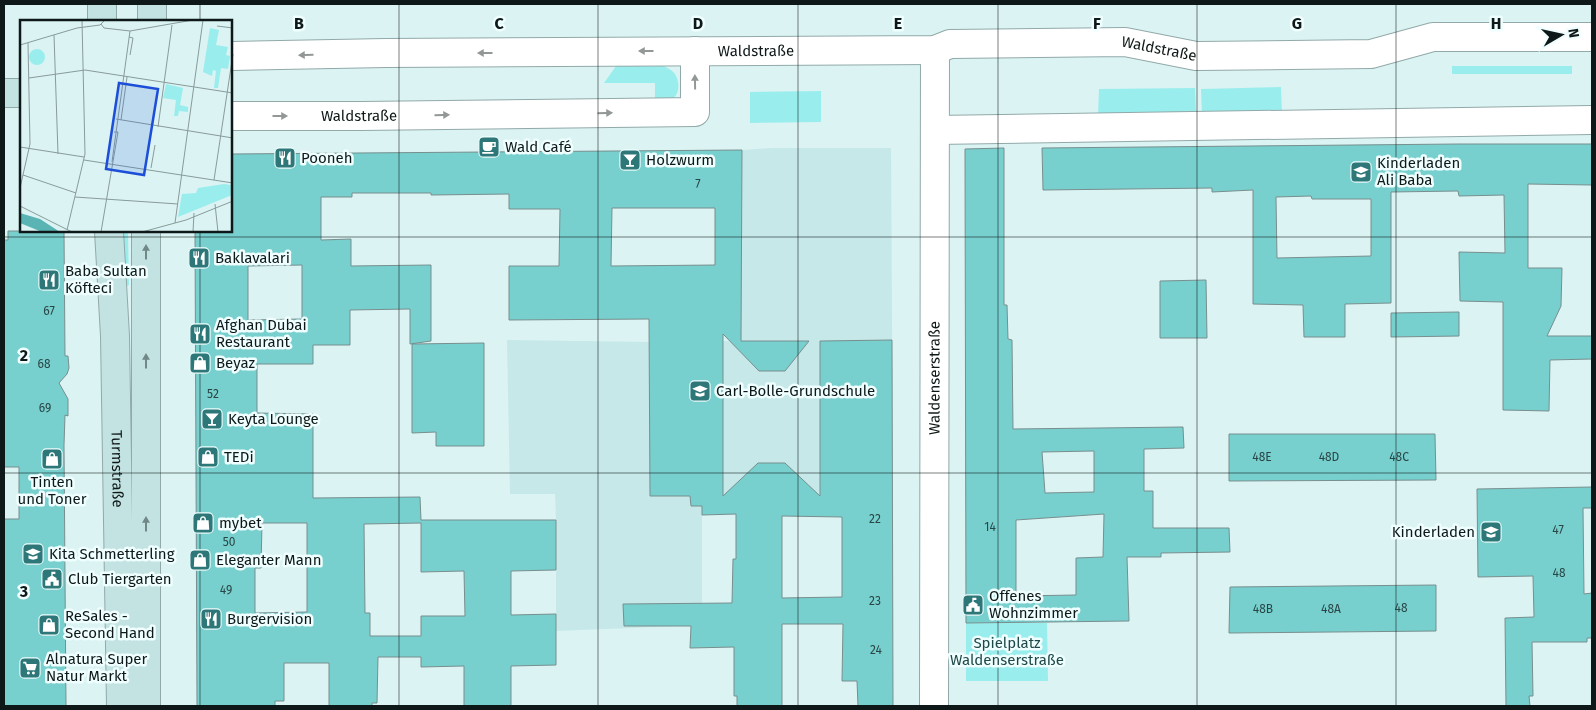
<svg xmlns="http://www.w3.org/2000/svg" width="1596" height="710" font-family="'Fira Sans',sans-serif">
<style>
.built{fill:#c6e8e8}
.green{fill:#9aeded}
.building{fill:#77cfce;stroke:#788f8e;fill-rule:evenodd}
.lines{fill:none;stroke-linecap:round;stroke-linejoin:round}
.street-casing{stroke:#92a9a9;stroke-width:30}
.secondary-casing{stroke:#92a9a9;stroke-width:30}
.street{stroke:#fff;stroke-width:28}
.secondary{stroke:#c3e2e2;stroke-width:28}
.oneway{fill:#939797}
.oneway2{fill:#728787}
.grid{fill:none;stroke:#0f1818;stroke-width:1;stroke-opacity:0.55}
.labels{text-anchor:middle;stroke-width:5;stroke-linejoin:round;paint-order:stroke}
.number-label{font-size:12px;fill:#294646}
.street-label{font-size:15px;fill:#0f1818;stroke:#effefe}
.poi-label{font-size:15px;fill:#0f1818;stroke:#effefe;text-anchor:start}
.park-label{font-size:15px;fill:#1f4848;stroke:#effefe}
.inset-road{fill:none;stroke:#899b9b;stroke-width:1}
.view{fill:#1d4ed8;fill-opacity:0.15;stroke:#1d4ed8;stroke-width:2.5}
.inset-edge{fill:none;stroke:#0f1818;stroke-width:2.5}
.grid-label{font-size:16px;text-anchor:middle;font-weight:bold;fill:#0f1818;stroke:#effefe;stroke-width:5;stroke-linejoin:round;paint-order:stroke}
</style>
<rect width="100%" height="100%" fill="#dbf3f3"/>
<path class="built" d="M772,148H891L893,493L691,496L702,506V625L556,631V520L555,494H510L507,340L649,342L740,341L742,150Z"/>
<path class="green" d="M661,65C666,67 671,69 675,74C680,82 680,95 671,100C667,103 660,104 655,105V83H604L616,66Z
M1452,66H1572V74H1452Z
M1281,87L1282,114L1202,115L1201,89Z
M1195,88L1196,115L1098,116L1099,89Z
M821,91V122L750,123V92Z
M121,231H128L129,285L125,287Z
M966,623H1047L1048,681H966Z"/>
<path class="building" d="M1458,144H1592V185L1528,184V268H1562L1561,306L1547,336H1592V359L1550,360L1549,411L1503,410V302L1460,301L1459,252L1505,253L1504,195L1459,196L1458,191L1391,192V303L1345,304V337H1304L1303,305L1253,304V190L1212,192V188L1043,190L1042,148ZM1311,196L1312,199H1371V256L1277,258L1276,197Z
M1004,148V305H1007L1008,339L1012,340L1013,429L1183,427L1184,448L1144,449V491H1153V528H1229L1230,552L1161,553V557H1127L1129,621L966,623L965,149ZM1094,451V492L1045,493L1042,452ZM1104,514L1103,557L1076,558V595L1016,596V520Z
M742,150L741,341H809L785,371H759L723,334V496L758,463H785L820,496V341L892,340L893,706H858L857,681H842L843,624H782V706H737V696H734V647L690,648L691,626H624L623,604L732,603L733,559H736V514L702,515V506H691L690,496H650L649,319L509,320V266H559L560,209H509V194L431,195V193H352V197H321V240L351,239V266L431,265V341L410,344V309L350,310V345H313V364H257V413L313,414V498L420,497L421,520H556V570L511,571V615L556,614V665L511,666V706H464V666L421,667V657H378L377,703H372V706H329V663H284V701H275V706H197L195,231H231V154ZM612,208H715V265L611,266ZM302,265V319L248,320V266ZM782,516L842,517V597L782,598ZM262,523H307V612L255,613V568H261ZM421,523V572L464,571L465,616H421V636H370V613H365L364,524Z
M8,231H64L65,356H68L69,368L67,374L59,383L68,399V416L65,415L64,445L66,706H4V519H19V467H4V240H8Z
M1206,280L1207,338H1160V281Z
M1459,312V336L1391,337V313Z
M484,343V446H436V432L412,433V344Z
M1229,434H1435L1436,480L1229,481Z
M1592,487V508H1583L1584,594L1592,593V638H1587V642H1532L1533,696H1529L1530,706H1506L1505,618L1534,617L1533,576L1478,577L1477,489Z
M1436,585V631L1229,633L1230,587Z"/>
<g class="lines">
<g class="street-casing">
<g id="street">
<path id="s1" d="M231,56L386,53L935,50L950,44L1125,42L1196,56L1371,54L1433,37H1592"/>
<path id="s2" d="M231,116H361L695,112V51"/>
<path d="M935,130L1592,120"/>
<path id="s3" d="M934,706L935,50"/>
</g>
</g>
<g class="secondary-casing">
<g id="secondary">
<path d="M102,4V21"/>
<path d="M152,21V4"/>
<path d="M4,93H21"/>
<path id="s4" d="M109,231L115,336L121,706"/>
<path d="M146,706V231"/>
</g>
</g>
<use href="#street" class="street"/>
<use href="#secondary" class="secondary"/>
</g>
<defs><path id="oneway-solid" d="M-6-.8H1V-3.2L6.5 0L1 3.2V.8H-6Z" transform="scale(1.25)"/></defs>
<g class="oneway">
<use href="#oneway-solid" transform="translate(646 51) rotate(180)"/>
<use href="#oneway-solid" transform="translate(485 53) rotate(180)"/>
<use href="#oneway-solid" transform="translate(306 55) rotate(179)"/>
<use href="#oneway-solid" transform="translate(695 82) rotate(-91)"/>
<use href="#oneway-solid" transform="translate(605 113) rotate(-1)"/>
<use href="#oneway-solid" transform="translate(442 115) rotate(-1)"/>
<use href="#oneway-solid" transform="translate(280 116)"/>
</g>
<g class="oneway2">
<use href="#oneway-solid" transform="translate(146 252) rotate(-90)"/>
<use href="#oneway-solid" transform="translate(146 361) rotate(-90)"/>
<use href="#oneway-solid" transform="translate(146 524) rotate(-90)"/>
</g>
<path class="grid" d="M200,4V21M399,4V706M598,4V706M798,4V706M998,4V706M1197,4V706M1396,4V706M200,231V706M4,237H1592M4,473H1592"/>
<defs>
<g id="cafe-square" transform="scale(1.125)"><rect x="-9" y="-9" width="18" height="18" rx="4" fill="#2e7778" stroke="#effefe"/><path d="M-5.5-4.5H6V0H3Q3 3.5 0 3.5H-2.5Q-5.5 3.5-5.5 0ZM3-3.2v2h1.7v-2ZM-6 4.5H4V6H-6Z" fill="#fff"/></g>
<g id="restaurant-square" transform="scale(1.125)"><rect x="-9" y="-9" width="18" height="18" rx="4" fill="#2e7778" stroke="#effefe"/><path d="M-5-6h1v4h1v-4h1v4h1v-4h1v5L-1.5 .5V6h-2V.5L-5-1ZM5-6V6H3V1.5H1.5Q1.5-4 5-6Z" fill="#fff"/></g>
<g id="bar-square" transform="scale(1.125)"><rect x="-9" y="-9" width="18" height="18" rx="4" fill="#2e7778" stroke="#effefe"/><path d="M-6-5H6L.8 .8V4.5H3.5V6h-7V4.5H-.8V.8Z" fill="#fff"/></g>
<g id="school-square" transform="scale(1.125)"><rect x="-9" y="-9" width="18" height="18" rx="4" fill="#2e7778" stroke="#effefe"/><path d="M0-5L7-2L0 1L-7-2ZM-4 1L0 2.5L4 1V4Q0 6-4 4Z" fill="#fff"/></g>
<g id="shop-square" transform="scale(1.125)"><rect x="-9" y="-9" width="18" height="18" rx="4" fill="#2e7778" stroke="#effefe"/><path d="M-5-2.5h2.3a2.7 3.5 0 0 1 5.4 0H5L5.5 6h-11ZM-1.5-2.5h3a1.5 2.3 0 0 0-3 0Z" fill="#fff"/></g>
<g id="civic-square" transform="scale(1.125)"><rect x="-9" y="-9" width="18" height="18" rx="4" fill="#2e7778" stroke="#effefe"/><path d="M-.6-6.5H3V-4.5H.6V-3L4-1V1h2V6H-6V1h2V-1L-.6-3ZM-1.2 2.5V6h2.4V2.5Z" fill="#fff"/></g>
<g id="supermarket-square" transform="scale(1.125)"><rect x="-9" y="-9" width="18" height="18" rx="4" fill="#2e7778" stroke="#effefe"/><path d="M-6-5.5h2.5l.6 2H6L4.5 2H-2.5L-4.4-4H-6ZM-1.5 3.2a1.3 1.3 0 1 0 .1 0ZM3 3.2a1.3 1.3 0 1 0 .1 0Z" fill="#fff"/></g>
</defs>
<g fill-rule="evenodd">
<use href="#cafe-square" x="489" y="147"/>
<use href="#restaurant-square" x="285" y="158"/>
<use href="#bar-square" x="630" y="160"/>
<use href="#school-square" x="1361" y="172"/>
<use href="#restaurant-square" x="199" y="258"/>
<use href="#restaurant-square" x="49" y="280"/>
<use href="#restaurant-square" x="200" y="334"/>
<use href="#shop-square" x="200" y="363"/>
<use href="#school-square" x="700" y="391"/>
<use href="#bar-square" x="212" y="419"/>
<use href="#shop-square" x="208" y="457"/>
<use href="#shop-square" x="52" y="459"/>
<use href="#shop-square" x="203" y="523"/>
<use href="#school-square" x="1491" y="532"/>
<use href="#school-square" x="33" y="554"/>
<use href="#shop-square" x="200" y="560"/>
<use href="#civic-square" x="52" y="579"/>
<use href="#civic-square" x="973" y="605"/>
<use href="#restaurant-square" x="211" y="619"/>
<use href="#shop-square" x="49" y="625"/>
<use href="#supermarket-square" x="30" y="668"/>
</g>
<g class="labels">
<g class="number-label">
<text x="698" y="188">7</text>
<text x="49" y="315">67</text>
<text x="44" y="368">68</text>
<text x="213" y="398">52</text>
<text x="45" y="412">69</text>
<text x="1262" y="461">48E</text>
<text x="1329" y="461">48D</text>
<text x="1399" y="461">48C</text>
<text x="875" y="523">22</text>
<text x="990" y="531">14</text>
<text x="1558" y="534">47</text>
<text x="229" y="546">50</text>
<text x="1559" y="577">48</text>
<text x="226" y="594">49</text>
<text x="875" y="605">23</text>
<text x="1401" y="612">48</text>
<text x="1263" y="613">48B</text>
<text x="1331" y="613">48A</text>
<text x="876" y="654">24</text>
</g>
<g class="street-label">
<text dy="5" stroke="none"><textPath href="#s1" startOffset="930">Waldstraße</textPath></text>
<text dy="5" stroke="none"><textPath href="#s1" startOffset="525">Waldstraße</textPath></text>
<text dy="5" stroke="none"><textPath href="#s2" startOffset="128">Waldstraße</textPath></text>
<text dy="5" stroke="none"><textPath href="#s3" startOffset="328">Waldenserstraße</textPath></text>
<text dy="5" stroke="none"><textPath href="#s4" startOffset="238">Turmstraße</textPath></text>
</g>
<g class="poi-label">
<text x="505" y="152">Wald Café</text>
<text x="301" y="163">Pooneh</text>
<text x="646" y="165">Holzwurm</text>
<text x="1377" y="168">Kinderladen<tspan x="1377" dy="17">Ali Baba</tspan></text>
<text x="215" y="263">Baklavalari</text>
<text x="65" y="276">Baba Sultan<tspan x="65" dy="17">Köfteci</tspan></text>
<text x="216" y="330">Afghan Dubai<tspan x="216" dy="17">Restaurant</tspan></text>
<text x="216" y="368">Beyaz</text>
<text x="716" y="396">Carl-Bolle-Grundschule</text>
<text x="228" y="424">Keyta Lounge</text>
<text x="224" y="462">TEDi</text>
<text x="52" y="487" text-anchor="middle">Tinten<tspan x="52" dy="17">und Toner</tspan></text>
<text x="219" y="528">mybet</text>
<text x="1475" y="537" text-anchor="end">Kinderladen</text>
<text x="49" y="559">Kita Schmetterling</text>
<text x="216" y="565">Eleganter Mann</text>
<text x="68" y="584">Club Tiergarten</text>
<text x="989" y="601">Offenes<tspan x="989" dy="17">Wohnzimmer</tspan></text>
<text x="65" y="621">ReSales -<tspan x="65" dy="17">Second Hand</tspan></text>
<text x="227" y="624">Burgervision</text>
<text x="46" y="664">Alnatura Super<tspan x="46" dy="17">Natur Markt</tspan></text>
</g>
<g class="park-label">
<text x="1007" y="648">Spielplatz<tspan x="1007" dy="17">Waldenserstraße</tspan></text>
</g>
</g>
<g transform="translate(20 20)">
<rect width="212" height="212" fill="#dbf3f3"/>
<path d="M190,8L199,10L196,25L208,27L206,35L210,36L208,49L201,48L198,68H194L196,51L193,50L192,56L183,52ZM9 37a8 8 0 1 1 16 0a8 8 0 1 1-16 0ZM146,64L163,68L160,85L168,87V92L159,91L158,96H154L156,80L143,78ZM204,164L211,165L212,175L158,197L162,174L176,173L178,168Z" fill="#9aeded"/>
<path d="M0,193L20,199L40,212H22L0,203Z" fill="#5bb4b4"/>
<path class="inset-road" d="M81,4L84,8L110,11L173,0M197,6L213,8M34,15L38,134M109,17L113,18L110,35M0,25L57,8L80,5L85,0M9,58L65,50L213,73M96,99L213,118M101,100L107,57M138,107L152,5M0,127L64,137M64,140L213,163M92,142L110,11M131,148L135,125M3,155L56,173M194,160L213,34M0,168L10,124L8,23M55,177L158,184M195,184L198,212M0,186L52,212M155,203L183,0M47,210L65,134L62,0M81,212L98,112H94M122,212L166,200L213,181M173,212L174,193"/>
<path class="view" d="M99,63L138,69L124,155L86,149Z"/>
<rect width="212" height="212" class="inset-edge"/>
</g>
<g class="grid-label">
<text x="299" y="29">B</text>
<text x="499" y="29">C</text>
<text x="698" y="29">D</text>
<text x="898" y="29">E</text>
<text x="1097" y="29">F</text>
<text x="1297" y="29">G</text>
<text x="1496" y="29">H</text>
<text x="24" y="361">2</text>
<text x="24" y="597">3</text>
</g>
<rect width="1596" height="710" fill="none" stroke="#0f1818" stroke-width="10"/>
<g transform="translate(1561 35) rotate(81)" stroke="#effefe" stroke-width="4" paint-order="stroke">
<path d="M0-4L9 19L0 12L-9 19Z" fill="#0f1818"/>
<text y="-8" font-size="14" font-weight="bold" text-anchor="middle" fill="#0f1818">N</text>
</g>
</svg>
